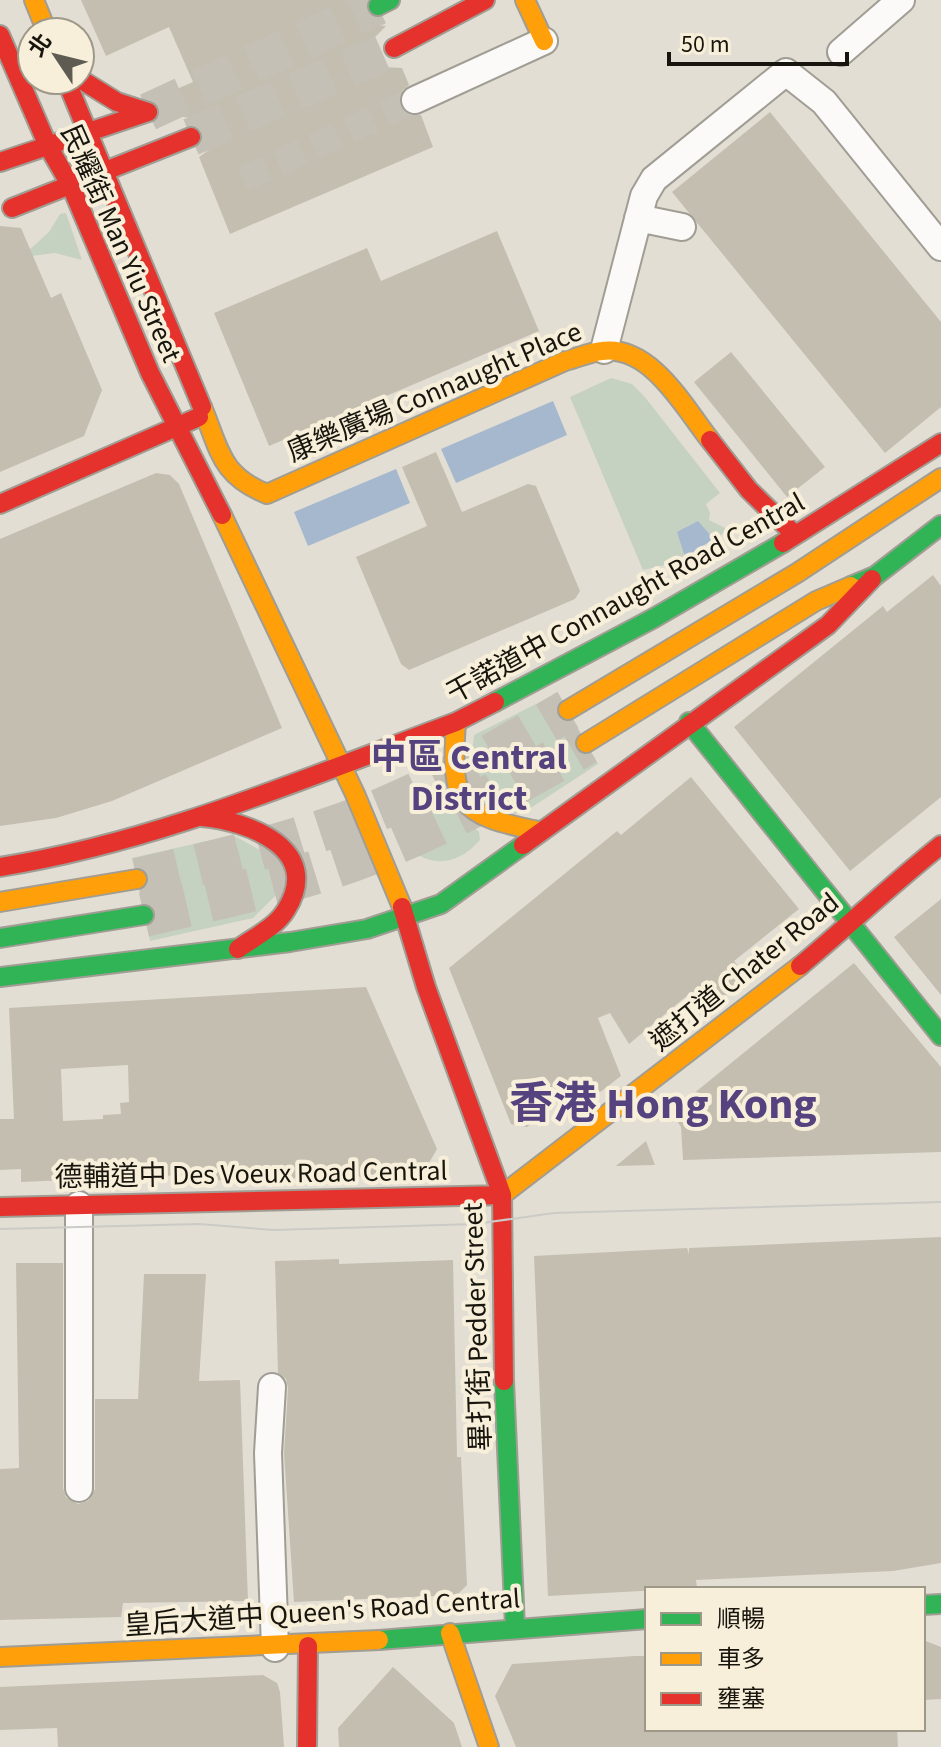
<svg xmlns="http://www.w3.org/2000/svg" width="941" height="1747" font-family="'Source Sans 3','Noto Sans TC',sans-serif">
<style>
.green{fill:#c5d2c1}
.water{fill:#a5b8ce}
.building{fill:#c3beb0;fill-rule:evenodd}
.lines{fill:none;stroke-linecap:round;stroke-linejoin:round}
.street-tunnel{stroke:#c4c0b5;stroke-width:26;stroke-dasharray:26 13;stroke-linecap:butt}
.secondary-tunnel{stroke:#c4c0b5;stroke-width:38;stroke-dasharray:38 19;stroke-linecap:butt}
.primary-tunnel{stroke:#c4c0b5;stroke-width:42;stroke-dasharray:42 21;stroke-linecap:butt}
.highway-tunnel{stroke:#c4c0b5;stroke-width:44;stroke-dasharray:44 22;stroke-linecap:butt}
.street-casing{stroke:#a09d94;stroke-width:30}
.fast-casing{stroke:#a09d94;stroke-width:22}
.slow-casing{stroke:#a09d94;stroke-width:22}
.jam-casing{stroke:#a09d94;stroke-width:22}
.street{stroke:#fbfaf8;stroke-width:26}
.fast{stroke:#30b455;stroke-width:18}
.slow{stroke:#ff9f0a;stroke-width:18}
.jam{stroke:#e5322d;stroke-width:18}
.tram{stroke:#cbcac6;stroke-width:2}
.labels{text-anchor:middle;stroke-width:8;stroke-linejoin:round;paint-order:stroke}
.street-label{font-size:28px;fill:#17150d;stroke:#f7efda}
.district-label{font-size:36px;font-weight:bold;fill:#554380;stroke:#f7efda}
.town-label{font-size:44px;font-weight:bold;fill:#554380;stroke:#f7efda}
</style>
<rect width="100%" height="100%" fill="#e3ded3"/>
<path class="green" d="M66,213L82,260L55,253L31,256L27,252L49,232L60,214Z
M611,378L632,384L644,396L720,493L706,504L710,513L709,520L729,530L674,563L643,570L570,397Z
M558,693L598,764L526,811L515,814L468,789L474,735Z
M421,786L433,789L479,832L480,840C423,905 356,801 421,786Z
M233,835L276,859L278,893L253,918L150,941L132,858Z"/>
<path class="water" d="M553,401L567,435L456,483L441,449Z
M396,469L410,503L308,546L294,512Z
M698,521L714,539L685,557L677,532Z"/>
<path class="building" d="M81,0H358V15L365,24L386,26L375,37L374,58L383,67L402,68L409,85L402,91L400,106L406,113L421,115L433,147L230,234L199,157L209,150L212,130L204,119L183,117L172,91L193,82L169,27L106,56Z
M770,112L941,322V407L885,453L672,192Z
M0,226L21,228L51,298L61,293L102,390L84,436L0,472Z
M497,231L539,331L269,446L214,313L367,248L381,281Z
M731,352L825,467L787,497L694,382Z
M436,452L462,512L528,484L536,486L580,591L575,599L409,670L401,664L356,557L427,526L402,467Z
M156,473L170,475L179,484L282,728L112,801L56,818L0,826V539Z
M933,575L941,586V797L850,871L734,727L883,606L887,612Z
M691,777L799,909L734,961L748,978L703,1013L688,995L629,1044L610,1013L598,1018L621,1076L595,1096L582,1082L527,1127L511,1124L449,968L617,831L621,835Z
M941,899V995L894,937Z
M854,963L941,1067V1152L683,1160L681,1127L671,1112Z
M366,987L437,1149L422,1175L185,1181V1175L21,1182V1169L0,1170V1119H14L9,1008ZM128,1065L129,1102L120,1103L121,1114L103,1115V1119L63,1121L61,1069Z
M646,1141L655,1165L616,1166Z
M941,1237V1563L893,1571L696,1580L697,1588L548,1596L534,1256L687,1248L689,1254V1248Z
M339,1259V1264L453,1260L457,1457H461L467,1585L457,1595L294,1602L284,1453L288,1388L286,1379L278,1373L275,1261Z
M16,1263H63V1488L66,1497L78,1504L88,1501L95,1489V1399H138L144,1274H206L199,1381L240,1380L248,1601L123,1603L121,1617L0,1620V1469L19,1468Z
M923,1640L941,1647V1699L923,1700Z
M635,1656H647V1729H897L898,1747H516L495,1696L512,1664Z
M393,1667L454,1723L462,1747H339L338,1728Z
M263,1675L277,1683L280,1692L284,1747H58L57,1728L0,1730V1687Z"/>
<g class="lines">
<path class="street-tunnel" d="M243,179L415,100"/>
<path class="secondary-tunnel" d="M148,112L378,6
M191,137L394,48"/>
<path class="primary-tunnel" d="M137,879C207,863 276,847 344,823C423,796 496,752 568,710"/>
<path class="highway-tunnel" d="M144,915C219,897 297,882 368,854C444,824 515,784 586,743"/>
<g class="street-casing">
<path id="street" d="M841,52L901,0
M415,100L544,41
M638,218L682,227
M604,350L644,196L654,179L786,72L824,102L941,247
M272,1387L268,1453L275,1648
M79,1488V1205"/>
</g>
<g class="fast-casing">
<path id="fast" d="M378,6L390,0
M851,586L875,576L941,525
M495,702L654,618L783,543
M689,722L941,1036
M0,938L144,915
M0,977L290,942L367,929L441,904L523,845
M504,1381L515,1627
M923,1605L941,1604
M379,1640L647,1619"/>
</g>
<g class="slow-casing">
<path id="slow" d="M34,0L47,32
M525,0L544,41
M202,407C220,450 220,475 267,494L565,361C577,358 590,352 602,351C651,345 684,407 710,440
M222,515L355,794L402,907
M568,710L797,573L941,478
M456,722C450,804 458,815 539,831
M586,743L816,601L851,586
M0,902L137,879
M502,1195L800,966
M450,1633L489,1747
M0,1657L379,1640"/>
</g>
<g class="jam-casing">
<path id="jam" d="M0,35L48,146L71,186L150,373L222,515
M394,48L485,0
M80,79L117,102L148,112
M66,80L202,407
M0,162L148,112
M12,208L191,137
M710,440L749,490L795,535
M0,504L199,417
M783,543L941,443
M202,817C248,821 324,849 286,910C275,928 254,937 238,949
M523,845L828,625L872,579
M0,867C158,842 307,777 456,722L495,702
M402,907L426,987L502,1195L504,1381
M800,966C848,926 892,884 941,845
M0,1207L502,1195
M307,1747L308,1646"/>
</g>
<use href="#street" class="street"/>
<use href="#fast" class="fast"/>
<use href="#slow" class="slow"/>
<use href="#jam" class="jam"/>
<path class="tram" d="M0,1229L199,1224L274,1230L475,1224L554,1213L941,1202"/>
</g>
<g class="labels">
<g class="street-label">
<text transform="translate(122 243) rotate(66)" y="10">民耀街 Man Yiu Street</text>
<text transform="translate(434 391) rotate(-23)" y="10">康樂廣場 Connaught Place</text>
<text transform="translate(625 597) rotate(-29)" y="10">干諾道中 Connaught Road Central</text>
<text transform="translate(744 971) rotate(-39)" y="10">遮打道 Chater Road</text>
<text transform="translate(251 1173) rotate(-1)" y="10">德輔道中 Des Voeux Road Central</text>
<text transform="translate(476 1327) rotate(-92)" y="10">畢打街 Pedder Street</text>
<text transform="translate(322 1611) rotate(-4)" y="10">皇后大道中 Queen's Road Central</text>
</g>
<g class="district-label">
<text x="469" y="769">中區 Central<tspan x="469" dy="41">District</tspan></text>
</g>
<g class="town-label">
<text x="663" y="1118">香港 Hong Kong</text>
</g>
</g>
<rect x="645" y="1587" width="280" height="144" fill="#f7efda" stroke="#9d9888" stroke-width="2"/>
<rect x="661" y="1613" width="40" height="12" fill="#30b455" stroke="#9d9888" stroke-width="2"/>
<text x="717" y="1627" font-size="24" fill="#17150d">順暢</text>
<rect x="661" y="1653" width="40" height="12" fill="#ff9f0a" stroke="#9d9888" stroke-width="2"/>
<text x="717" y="1667" font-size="24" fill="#17150d">車多</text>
<rect x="661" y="1693" width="40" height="12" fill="#e5322d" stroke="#9d9888" stroke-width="2"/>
<text x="717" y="1707" font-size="24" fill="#17150d">壅塞</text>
<g transform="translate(56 56) rotate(305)"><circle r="38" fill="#f7efda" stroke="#9d9888" stroke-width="2"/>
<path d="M0-6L14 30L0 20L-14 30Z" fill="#5e5b52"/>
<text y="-12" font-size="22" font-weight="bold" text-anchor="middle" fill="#17150d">北</text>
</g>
<path d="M669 52v12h178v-12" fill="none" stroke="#17150d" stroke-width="4"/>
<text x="681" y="52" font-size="24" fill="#17150d" stroke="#f7efda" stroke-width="6" paint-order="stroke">50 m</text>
</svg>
